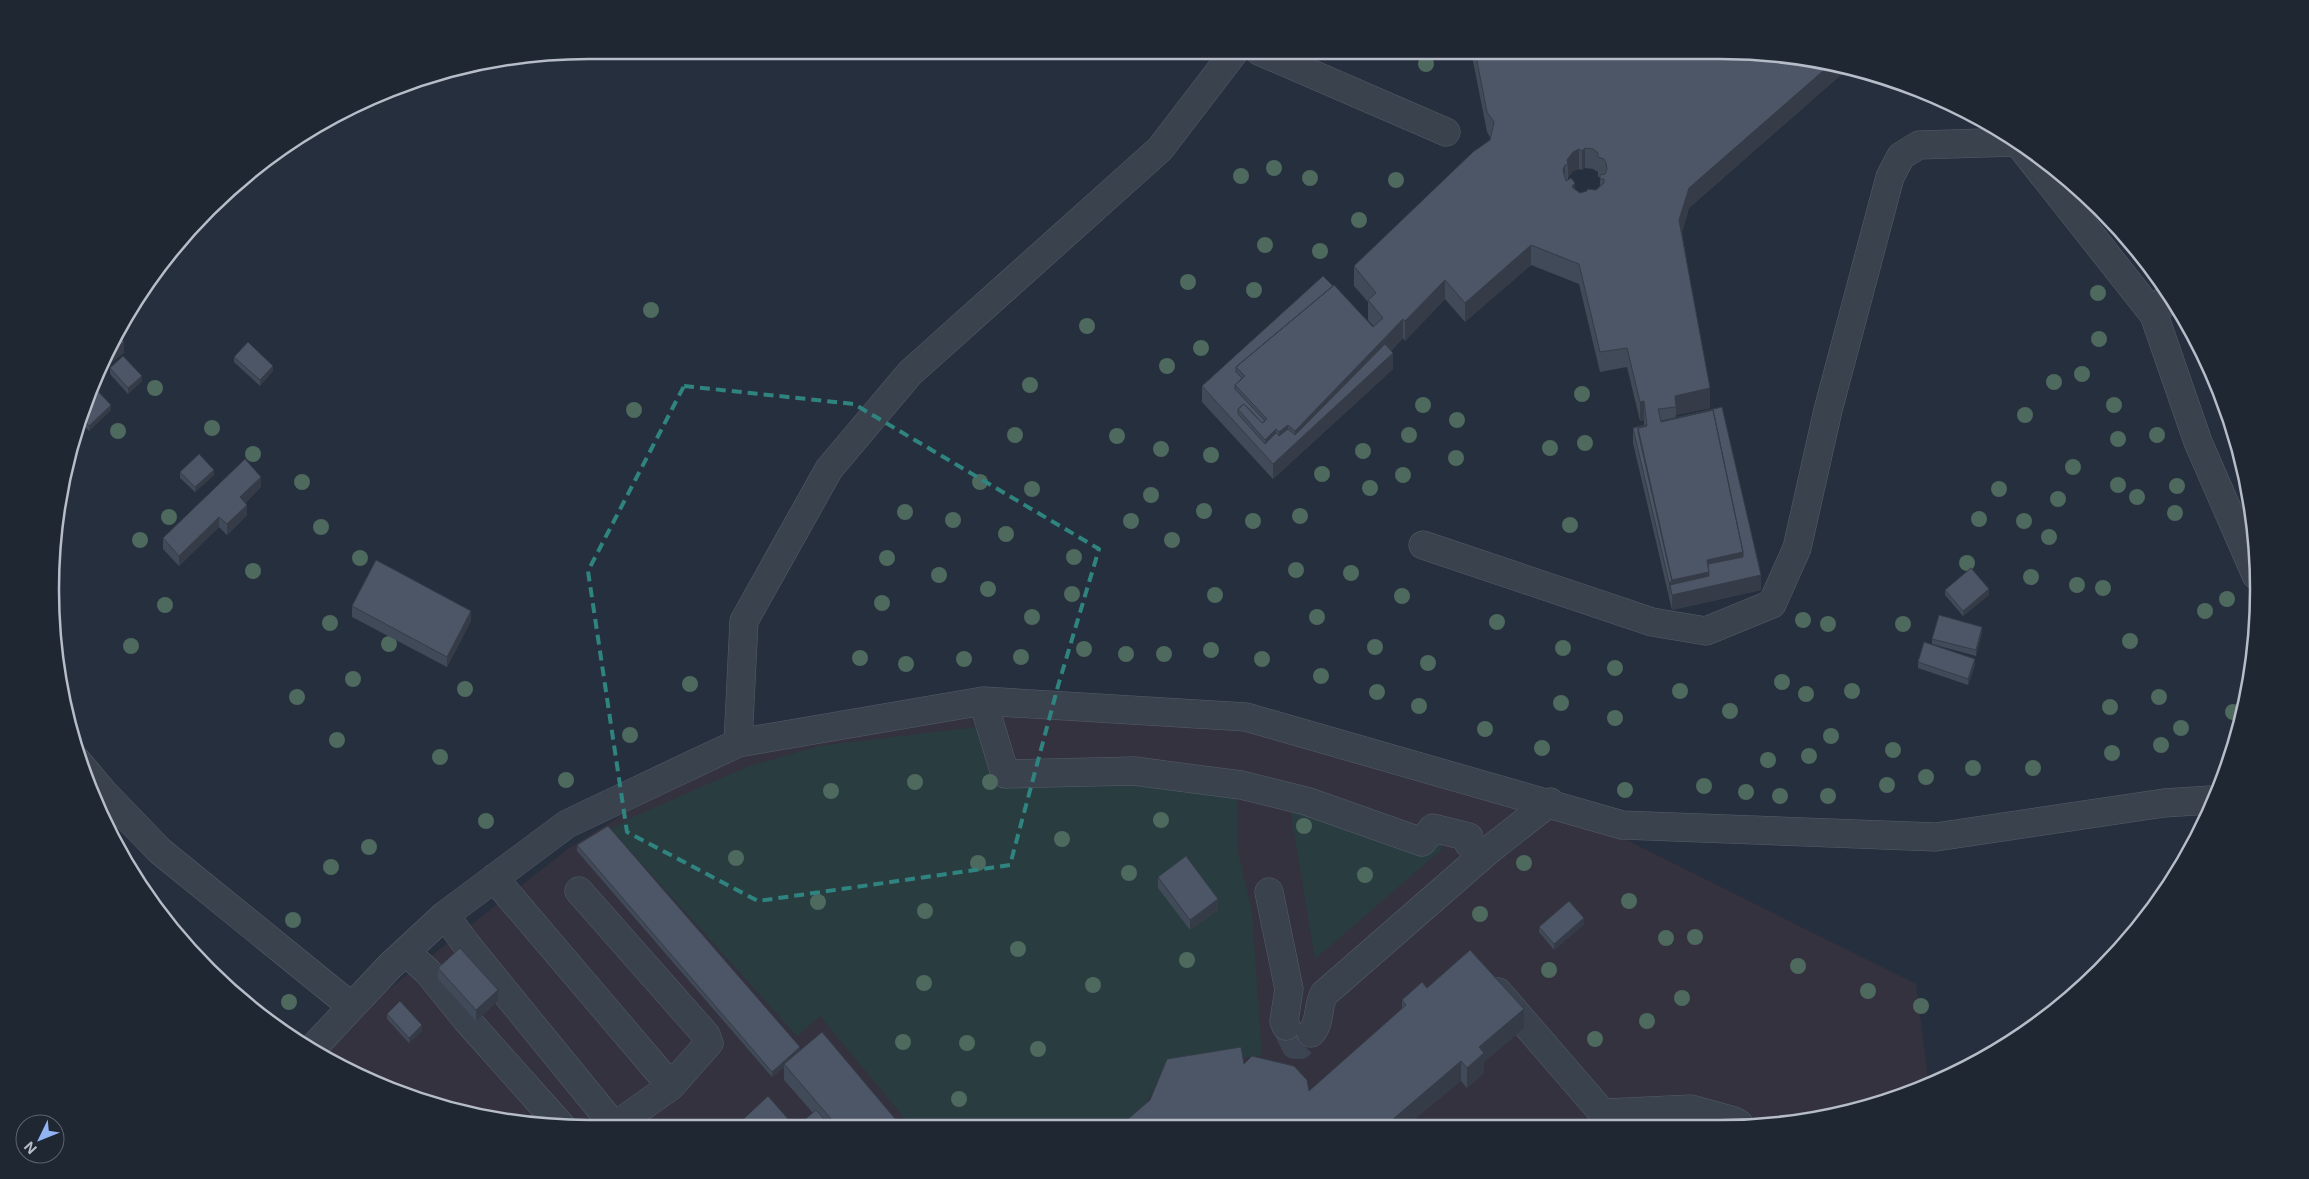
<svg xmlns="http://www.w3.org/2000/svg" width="2309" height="1179" font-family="Inter,sans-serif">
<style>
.medical{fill:#34323f}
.green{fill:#293d40}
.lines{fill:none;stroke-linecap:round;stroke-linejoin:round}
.minor-tunnel{stroke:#3c4452;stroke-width:28;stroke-dasharray:28 14;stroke-linecap:butt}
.minor-casing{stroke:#555d68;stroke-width:29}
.minor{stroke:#3a424e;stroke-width:28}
.tree{fill:#4e695e}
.wall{fill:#414a58;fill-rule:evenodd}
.shaded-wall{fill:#353c47}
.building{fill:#4c5666;stroke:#353c47;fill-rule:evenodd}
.marked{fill:none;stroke:#308480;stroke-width:4;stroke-dasharray:10 6;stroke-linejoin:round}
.rim{fill:none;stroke:#b6bdc8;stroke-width:2.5}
</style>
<rect width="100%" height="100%" fill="#262f3d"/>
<path class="medical" d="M983,701L1246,717L1550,802L1916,984L1929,1086L1790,1124L555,1128L450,1111L351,1073L311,1050L569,848L738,743Z"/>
<path class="green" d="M985,726L995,780L1132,779L1237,792L1238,852L1252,912L1262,1055L1162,1070L1145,1106L1130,1126L912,1127L820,1016L797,1036L611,829L633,817L747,767L819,746Z
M1289,801L1444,839L1441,850L1315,959Z"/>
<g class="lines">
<path class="minor-tunnel" d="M1286,1026L1295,1045H1300L1311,1033"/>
<g class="minor-casing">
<path id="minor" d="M1259,51L1446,132
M2019,144L2154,315L2198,442L2256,575
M2154,315L2169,295
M1423,545L1652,622L1706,631L1772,604L1797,548L1828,410L1890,177L1901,156L1919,145L2016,142
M983,701L1005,774L1134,771L1241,785L1306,801L1422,842L1433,828L1469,837V844
M738,743L744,621L829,469L910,373L1160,149L1235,51
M78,762L104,793L160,851L351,1006
M494,878L671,1086
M579,891L706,1035L709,1043L671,1086L615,1126
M1269,892L1289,989L1284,1021L1286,1026
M445,915L466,944L616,1128
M406,952L428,972L466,1019L563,1128
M1498,992L1613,1125
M1311,1033C1321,1023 1317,1007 1324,994L1489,850L1550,802
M311,1050L390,966L445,915L567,824L738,743L983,701L1246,717L1622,825L1936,837L2164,803L2210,800
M1605,1113L1691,1109L1734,1121L1739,1124"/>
</g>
<use href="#minor" class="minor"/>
</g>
<g class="tree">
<circle cx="1426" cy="64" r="8"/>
<circle cx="1274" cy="168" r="8"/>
<circle cx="1241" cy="176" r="8"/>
<circle cx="1310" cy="178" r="8"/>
<circle cx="1396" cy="180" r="8"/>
<circle cx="1359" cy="220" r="8"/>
<circle cx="1265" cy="245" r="8"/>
<circle cx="1320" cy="251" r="8"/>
<circle cx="1188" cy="282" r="8"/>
<circle cx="1254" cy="290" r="8"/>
<circle cx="2098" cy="293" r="8"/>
<circle cx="651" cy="310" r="8"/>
<circle cx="1087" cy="326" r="8"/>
<circle cx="2099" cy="339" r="8"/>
<circle cx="1201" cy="348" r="8"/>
<circle cx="1167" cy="366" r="8"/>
<circle cx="2082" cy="374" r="8"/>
<circle cx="2054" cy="382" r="8"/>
<circle cx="1030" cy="385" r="8"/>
<circle cx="155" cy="388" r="8"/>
<circle cx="1582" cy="394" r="8"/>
<circle cx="1423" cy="405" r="8"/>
<circle cx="2114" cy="405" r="8"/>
<circle cx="634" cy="410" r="8"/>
<circle cx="2025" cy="415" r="8"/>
<circle cx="1457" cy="420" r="8"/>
<circle cx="212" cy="428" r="8"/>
<circle cx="118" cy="431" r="8"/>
<circle cx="1015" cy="435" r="8"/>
<circle cx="1409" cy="435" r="8"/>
<circle cx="2157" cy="435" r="8"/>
<circle cx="1117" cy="436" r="8"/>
<circle cx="2118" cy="439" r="8"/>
<circle cx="1585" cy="443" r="8"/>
<circle cx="1550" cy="448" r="8"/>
<circle cx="1161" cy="449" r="8"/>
<circle cx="1363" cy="451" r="8"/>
<circle cx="253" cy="454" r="8"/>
<circle cx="1211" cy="455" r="8"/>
<circle cx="1456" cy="458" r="8"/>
<circle cx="2073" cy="467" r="8"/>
<circle cx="1322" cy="474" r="8"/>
<circle cx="1403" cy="475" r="8"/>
<circle cx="302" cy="482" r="8"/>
<circle cx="980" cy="482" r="8"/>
<circle cx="2118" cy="485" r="8"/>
<circle cx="2177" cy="486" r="8"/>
<circle cx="1370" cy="488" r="8"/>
<circle cx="1032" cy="489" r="8"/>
<circle cx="1999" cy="489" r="8"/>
<circle cx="1151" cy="495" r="8"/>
<circle cx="2137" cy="497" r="8"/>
<circle cx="2058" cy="499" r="8"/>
<circle cx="1204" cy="511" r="8"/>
<circle cx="905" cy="512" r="8"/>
<circle cx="2175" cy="513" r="8"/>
<circle cx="1300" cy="516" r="8"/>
<circle cx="169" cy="517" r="8"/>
<circle cx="1979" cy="519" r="8"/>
<circle cx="953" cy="520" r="8"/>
<circle cx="1131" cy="521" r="8"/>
<circle cx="1253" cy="521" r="8"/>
<circle cx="2024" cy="521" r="8"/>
<circle cx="1570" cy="525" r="8"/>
<circle cx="321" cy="527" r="8"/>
<circle cx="1006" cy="534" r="8"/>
<circle cx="2049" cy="537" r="8"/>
<circle cx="140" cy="540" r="8"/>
<circle cx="1172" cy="540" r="8"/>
<circle cx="1074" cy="557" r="8"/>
<circle cx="360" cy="558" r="8"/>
<circle cx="887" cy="558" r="8"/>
<circle cx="1967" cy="563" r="8"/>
<circle cx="1296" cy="570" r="8"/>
<circle cx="253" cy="571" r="8"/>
<circle cx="1351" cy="573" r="8"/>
<circle cx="939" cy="575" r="8"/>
<circle cx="2031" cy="577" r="8"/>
<circle cx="2077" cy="585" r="8"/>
<circle cx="2103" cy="588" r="8"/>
<circle cx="988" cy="589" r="8"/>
<circle cx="1072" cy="594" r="8"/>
<circle cx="1215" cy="595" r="8"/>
<circle cx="1402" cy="596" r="8"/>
<circle cx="2227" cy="599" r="8"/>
<circle cx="882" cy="603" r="8"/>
<circle cx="165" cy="605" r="8"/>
<circle cx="2205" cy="611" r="8"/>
<circle cx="1032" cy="617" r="8"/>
<circle cx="1317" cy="617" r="8"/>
<circle cx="1803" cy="620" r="8"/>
<circle cx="1497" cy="622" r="8"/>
<circle cx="330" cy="623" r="8"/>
<circle cx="1828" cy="624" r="8"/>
<circle cx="1903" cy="624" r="8"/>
<circle cx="2130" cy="641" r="8"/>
<circle cx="389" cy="644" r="8"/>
<circle cx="131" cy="646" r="8"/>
<circle cx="1375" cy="647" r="8"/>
<circle cx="1563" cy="648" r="8"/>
<circle cx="1084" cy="649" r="8"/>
<circle cx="1211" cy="650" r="8"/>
<circle cx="1126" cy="654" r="8"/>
<circle cx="1164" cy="654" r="8"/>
<circle cx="1021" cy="657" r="8"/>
<circle cx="860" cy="658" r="8"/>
<circle cx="964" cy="659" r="8"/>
<circle cx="1262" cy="659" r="8"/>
<circle cx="1428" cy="663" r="8"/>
<circle cx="906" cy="664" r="8"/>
<circle cx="1615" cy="668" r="8"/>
<circle cx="1321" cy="676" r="8"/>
<circle cx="353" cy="679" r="8"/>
<circle cx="1782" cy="682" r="8"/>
<circle cx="690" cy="684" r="8"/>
<circle cx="465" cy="689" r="8"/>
<circle cx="1680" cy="691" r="8"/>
<circle cx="1852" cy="691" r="8"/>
<circle cx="1377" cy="692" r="8"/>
<circle cx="1806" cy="694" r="8"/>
<circle cx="297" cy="697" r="8"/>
<circle cx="2159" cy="697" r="8"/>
<circle cx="1561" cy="703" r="8"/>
<circle cx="1419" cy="706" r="8"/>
<circle cx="2110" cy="707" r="8"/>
<circle cx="1730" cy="711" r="8"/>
<circle cx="2233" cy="712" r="8"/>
<circle cx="1615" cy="718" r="8"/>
<circle cx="2181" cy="728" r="8"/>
<circle cx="1485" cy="729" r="8"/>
<circle cx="630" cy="735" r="8"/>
<circle cx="1831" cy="736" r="8"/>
<circle cx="337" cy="740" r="8"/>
<circle cx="2161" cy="745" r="8"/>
<circle cx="1542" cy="748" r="8"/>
<circle cx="1893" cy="750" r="8"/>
<circle cx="2112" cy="753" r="8"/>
<circle cx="1809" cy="756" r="8"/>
<circle cx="440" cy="757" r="8"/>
<circle cx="1768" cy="760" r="8"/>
<circle cx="1973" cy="768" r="8"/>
<circle cx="2033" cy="768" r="8"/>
<circle cx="1926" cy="777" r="8"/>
<circle cx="566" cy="780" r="8"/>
<circle cx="915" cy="782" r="8"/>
<circle cx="990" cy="782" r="8"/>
<circle cx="1887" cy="785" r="8"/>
<circle cx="1704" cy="786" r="8"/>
<circle cx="1625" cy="790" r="8"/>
<circle cx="831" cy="791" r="8"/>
<circle cx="1746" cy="792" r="8"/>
<circle cx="1780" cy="796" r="8"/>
<circle cx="1828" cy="796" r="8"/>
<circle cx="1161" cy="820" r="8"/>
<circle cx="486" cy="821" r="8"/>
<circle cx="1304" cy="826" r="8"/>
<circle cx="1062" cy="839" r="8"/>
<circle cx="369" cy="847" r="8"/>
<circle cx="736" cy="858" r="8"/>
<circle cx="978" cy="863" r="8"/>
<circle cx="1524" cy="863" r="8"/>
<circle cx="331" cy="867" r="8"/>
<circle cx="1129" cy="873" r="8"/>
<circle cx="1365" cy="875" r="8"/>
<circle cx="1629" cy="901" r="8"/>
<circle cx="818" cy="902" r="8"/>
<circle cx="925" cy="911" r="8"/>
<circle cx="1480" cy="914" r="8"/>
<circle cx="293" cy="920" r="8"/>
<circle cx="1695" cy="937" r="8"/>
<circle cx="1666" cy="938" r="8"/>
<circle cx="1018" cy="949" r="8"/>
<circle cx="1187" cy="960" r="8"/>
<circle cx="1798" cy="966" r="8"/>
<circle cx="1549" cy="970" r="8"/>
<circle cx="924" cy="983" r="8"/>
<circle cx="1093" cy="985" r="8"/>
<circle cx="1868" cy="991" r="8"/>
<circle cx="1682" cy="998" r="8"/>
<circle cx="289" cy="1002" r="8"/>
<circle cx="1921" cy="1006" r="8"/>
<circle cx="1647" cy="1021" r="8"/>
<circle cx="1595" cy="1039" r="8"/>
<circle cx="903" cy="1042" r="8"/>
<circle cx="967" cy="1043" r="8"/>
<circle cx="1038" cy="1049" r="8"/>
<circle cx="959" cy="1099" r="8"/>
</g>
<path class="wall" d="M1471,51H1754L1850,67L1689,208L1682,232L1710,408L1676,415V418L1761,590L1672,610L1633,443V428L1644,425V420L1640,421L1627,367L1600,372L1579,284L1531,265L1465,322L1445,299L1405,341L1403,338L1391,351L1393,369L1273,479L1202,402V386L1333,286L1373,327H1374L1368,320V302L1354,286V266L1490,140V137L1487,132ZM1585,168L1593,169L1598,172V177H1600V186L1596,190L1580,193L1575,189L1568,180V178L1573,171L1579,169L1582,170Z
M234,357L273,371L260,386L234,362Z
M110,368L142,381L128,394L110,374Z
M91,384L111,410L89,431L80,421Z
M180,472L214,475L195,492L180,478Z
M261,487L246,502L247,515L227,535L219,527L179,566L163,549V538Z
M1945,590L1989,595L1963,616L1945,595Z
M352,606L471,621L447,667L352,617Z
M1982,632L1976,656L1932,644V639Z
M1918,662L1975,665L1968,685L1918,668Z
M577,845L800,1051L902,1127H801V1123L813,1113L784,1080V1067L772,1077L577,851Z
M1158,877L1218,910L1190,930L1158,888Z
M1584,924L1554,950L1539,932V927Z
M438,968L498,1001L476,1021L438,979Z
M1427,988L1524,1028L1484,1062V1073L1467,1088L1461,1081L1120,1126L1244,1064L1309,1091L1402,1009V1000Z
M387,1014L422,1031L409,1043L387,1019Z"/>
<path class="shaded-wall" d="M1831,64L1850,67L1689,208L1679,240V220L1689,188Z
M1585,148V168L1582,170V151Z
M1579,149V169L1573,171L1568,178V165L1567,160L1573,152Z
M1565,165V185L1563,170Z
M1575,183V202L1572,186Z
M1531,245V265L1465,322V303Z
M1445,280V299L1405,341V321Z
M1403,319V338L1352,390L1393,353V369L1273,479V464L1295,443V431Z
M124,342V353L98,373V371L105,356Z
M273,366V371L260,386V380Z
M142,376V381L128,394V388Z
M1710,388V408L1676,415V407L1675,396Z
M1644,401V420L1640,421V402Z
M111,405V410L89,431V426Z
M1288,425V444L1279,452V432Z
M1276,429V449L1265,455V440Z
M214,470V475L195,492V487Z
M261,477V487L240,508V497Z
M247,505V515L227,535V524Z
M219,517V527L179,566V556Z
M1743,552L1761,575V590L1672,610V580L1707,560Z
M1669,582H1672V593L1670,585L1669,598Z
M1989,589V595L1963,616V611Z
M471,611V621L447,667V657Z
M1982,627V632L1976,656V650Z
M1975,659V665L1968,685V679Z
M1218,899V910L1190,930V920Z
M1584,918V924L1554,950V944Z
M498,990V1001L476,1021V1010Z
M1524,1009V1028L1484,1062V1073L1467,1088V1068L1479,1047Z
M422,1025V1031L409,1043V1038Z
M800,1047V1052L784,1064V1067L772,1077V1072Z
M1461,1061V1081L1408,1125L1385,1126Z"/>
<path class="building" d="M1475,51H1754L1831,64L1689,188L1679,220L1710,388L1675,396L1676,407L1658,409L1661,422L1713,410L1743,552L1707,560L1709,572L1672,580L1638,428L1647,426L1644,401L1640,402L1627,348L1600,352L1579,264L1531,245L1465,303L1445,280L1405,321L1403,319L1295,431L1288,425L1279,432L1276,429L1265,440L1238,409L1244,404L1262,423L1267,419L1235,385L1245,376L1236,367L1334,285L1373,327L1383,318L1368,300L1376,293L1354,266L1473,152L1490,140L1494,122L1487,112ZM1585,148L1593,149L1598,153V157L1604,159L1606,163L1607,169L1605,174L1600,175V179H1604V183L1596,190L1587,189V191L1580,193L1573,188L1572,186L1575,183L1571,178L1566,181L1563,170L1565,165H1568L1567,160L1573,152L1579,149L1582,151Z
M1323,276L1333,286L1236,367V372L1242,378L1235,385V389L1265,421L1262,423L1244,404L1238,409V414L1265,444L1276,433L1279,436L1288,429L1295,435L1385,344L1393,353L1273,464L1202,386Z
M117,334L124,342L105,356Z
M248,342L273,366L260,380L234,357Z
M123,356L142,376L128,388L110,368Z
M91,384L111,405L89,426L81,417L86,400L87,399V398Z
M1722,407L1761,575L1672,595L1670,585L1709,576L1708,564L1743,557V552L1713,410L1661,421Z
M1646,425V426L1638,428V432L1672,582H1669L1633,428Z
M199,454L214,470L195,487L180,472Z
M245,459L261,477L240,497L247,505L227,524L219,517L179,556L163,538Z
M376,560L471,611L447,657L352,606Z
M1971,568L1989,589L1963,611L1945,590Z
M1939,615L1982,627L1976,650L1932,639Z
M1924,642L1975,659L1968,679L1918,662Z
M608,826L800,1047L772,1072L577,845Z
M1186,856L1218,899L1190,920L1158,877Z
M1569,901L1584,918L1554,944L1539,927Z
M460,948L498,990L476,1010L438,968Z
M1470,950L1524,1009L1479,1047L1484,1053L1467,1068L1461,1061L1385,1126H1120L1150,1100L1167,1059L1241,1047L1244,1064L1252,1056L1294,1066L1307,1080L1309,1091L1406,1005L1402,1000L1422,982L1427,988Z
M400,1001L422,1025L409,1038L387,1014Z
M822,1032L902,1127H838L784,1064Z
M768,1096L795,1127H735Z
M816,1110L831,1127H804L801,1123Z"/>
<path class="marked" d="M684,386L854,404L1099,549L1058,686L1010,865L758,901L627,832L588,571Z"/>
<path d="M0 0H2309V1179H0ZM589 59H1720A530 530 0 0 1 2250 589V590A530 530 0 0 1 1720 1120H589A530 530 0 0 1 59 590V589A530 530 0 0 1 589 59Z" fill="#1f2733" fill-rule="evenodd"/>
<path class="rim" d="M589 59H1720A530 530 0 0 1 2250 589V590A530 530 0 0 1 1720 1120H589A530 530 0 0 1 59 590V589A530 530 0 0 1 589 59Z"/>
<g transform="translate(40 1139) rotate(227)"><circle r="24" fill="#1f2733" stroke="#5b636f"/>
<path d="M0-4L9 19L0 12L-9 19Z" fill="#92b4f2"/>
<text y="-8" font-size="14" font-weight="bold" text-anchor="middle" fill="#b6bdc8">N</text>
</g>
</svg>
